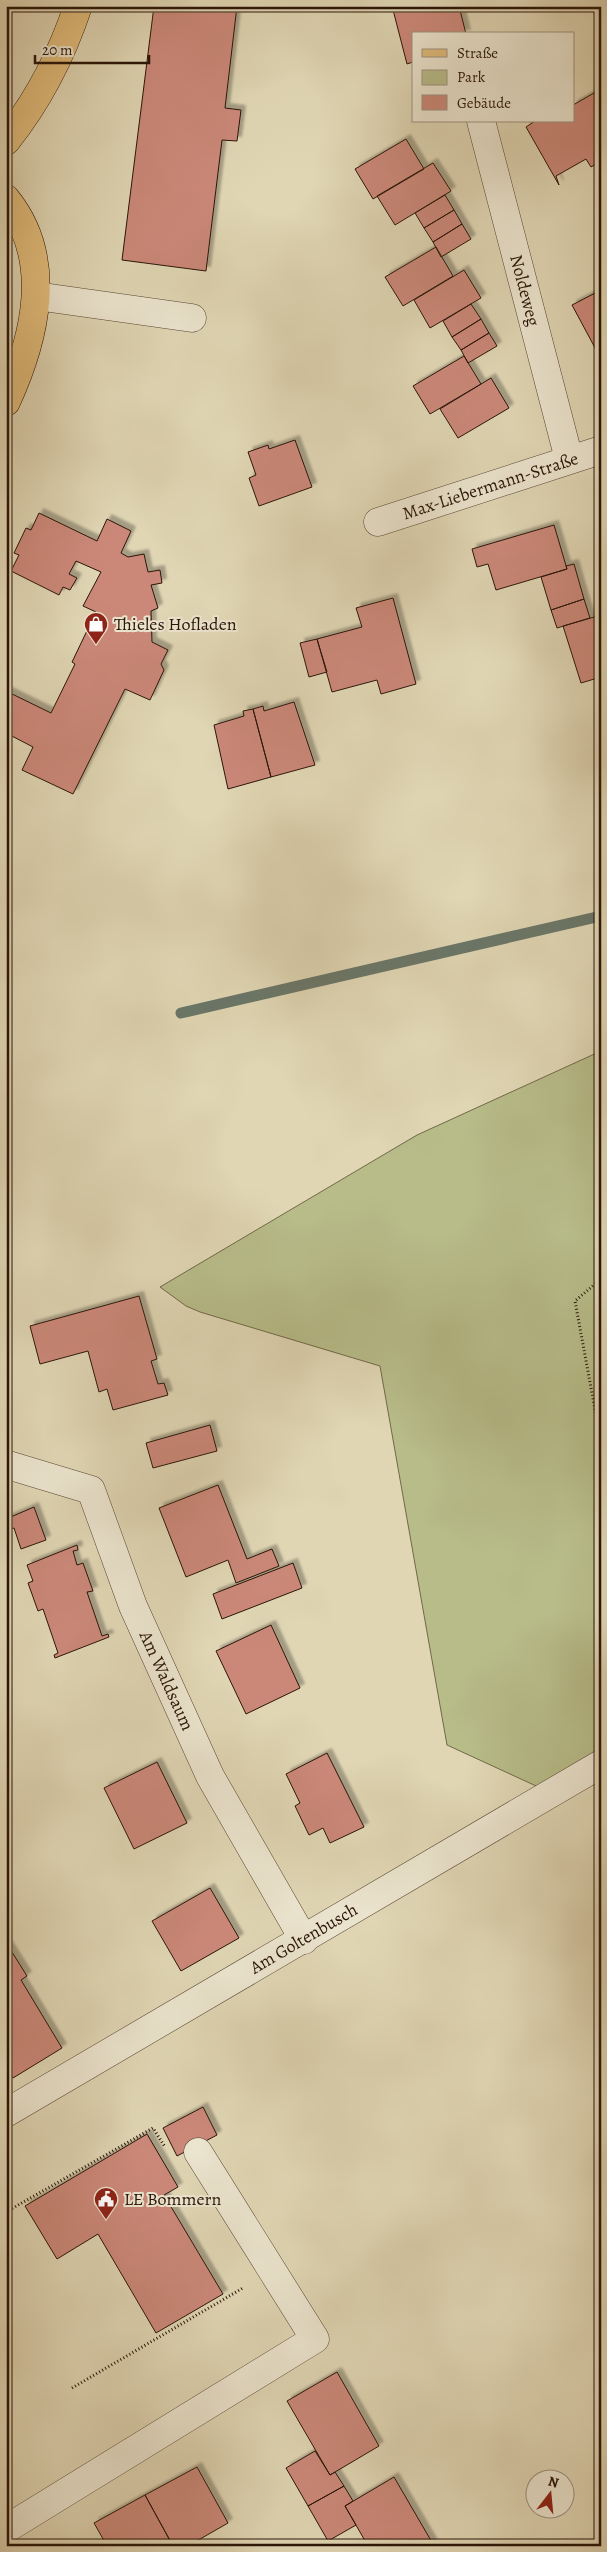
<svg xmlns="http://www.w3.org/2000/svg" width="607" height="2552" font-family="Alegreya,serif">
<style>
.green{fill:#b7bc89;stroke:#706848}
.lines{fill:none;stroke-linecap:round;stroke-linejoin:round}
.stream{stroke:#6a7769;stroke-width:11}
.building{fill:#cb8879;stroke:#2a1508;filter:url(#shadow)}
.minor-casing{stroke:#584533;stroke-width:29}
.major-casing{stroke:#2a1508;stroke-width:29}
.path{stroke:#2a1508;stroke-width:3;stroke-dasharray:1 2.5;stroke-linecap:butt}
.minor{stroke:#ebe4ce;stroke-width:28}
.major{stroke:#e0bb7a;stroke-width:28}
.labels{text-anchor:middle;stroke-width:4;stroke-linejoin:round;paint-order:stroke}
.street-label{font-size:18px;fill:#2a1508;stroke:#ebe4ce}
.poi-label{font-size:18px;fill:#2a1508;stroke:#ebe4ce;text-anchor:start}
</style>
<defs>
<filter id="shadow"><feDropShadow dx="4.5" dy="-4.5" stdDeviation="1" flood-color="#0004"/></filter>
</defs>
<rect width="100%" height="100%" fill="#e0d6b4"/>
<filter id="stains"><feTurbulence type="fractalNoise" baseFrequency=".004" numOctaves="4"/><feColorMatrix values="0 0 0 0 .2 0 0 0 0 .09 0 0 0 0 .02 0 0 0 .5 -.17"/></filter>
<radialGradient id="worn" r=".72"><stop offset=".6" stop-color="#630" stop-opacity="0"/><stop offset="1" stop-color="#630" stop-opacity=".3"/></radialGradient>
<path class="green" d="M601,1051V1760L547,1791L447,1745L380,1366L200,1312L186,1306L160,1287L417,1135Z"/>
<g class="lines">
<path class="stream" d="M181,1013L601,916"/>
</g>
<path class="building" d="M154,6H237L225,108L241,110L237,141L222,140L206,271L122,260Z
M392,6H459L466,34H413V62L407,64Z
M593,6H601V12L595,13Z
M601,89V161L591,167L586,159L556,176L559,185L526,127L535,121H573V105Z
M406,139L424,169L373,199L355,169Z
M433,163L451,191L395,225L377,196Z
M445,195L454,210L424,228L415,213Z
M454,210L462,224L433,242L424,228Z
M462,224L471,239L441,257L433,242Z
M436,247L453,276L403,306L385,277Z
M464,270L481,298L430,328L414,300Z
M601,290V359L572,305Z
M471,304L481,319L452,337L443,321Z
M481,319L489,333L461,350L452,337Z
M489,333L497,346L468,363L461,350Z
M464,356L481,384L430,414L413,386Z
M491,378L509,408L458,438L440,409Z
M295,440L312,487L259,506L249,478L256,475L248,452L268,445L269,449Z
M39,513L97,541L107,519L131,531L121,553L128,557L144,554L148,572L160,570L162,583L151,585L158,608L151,611L152,642L168,650L161,664L164,670L150,700L125,689L73,794L22,770L33,747L6,733V691L51,713L75,664L72,662L96,612L83,606L101,572L76,561L69,574L77,578L70,590L63,587L59,595L11,571L19,555L14,553L26,528L31,530Z
M554,525L567,569L496,590L488,564L477,567L472,549Z
M574,564L584,599L551,610L541,577L567,569L566,566Z
M393,598L416,684L381,694L377,680L332,692L317,639L362,627L356,608Z
M584,599L590,618L557,628L551,610Z
M601,615V677L581,683L563,626Z
M317,639L327,672L309,677L300,643Z
M294,702L315,765L271,777L253,709L263,706L264,711Z
M253,709L271,777L228,789L214,725L244,716L243,711Z
M139,1296L157,1359L151,1361L158,1384L164,1383L168,1395L113,1410L107,1389L99,1392L88,1351L40,1364L30,1326Z
M210,1425L217,1451L153,1468L146,1443Z
M218,1485L247,1559L272,1549L279,1566L236,1583L228,1560L186,1577L159,1508Z
M34,1507L46,1540L21,1549L14,1528L6,1531V1519Z
M77,1545L78,1550L73,1551L77,1565L83,1563L93,1591L87,1592L102,1636L108,1634L109,1637L55,1658L54,1655L58,1653L43,1609L38,1611L28,1583L33,1581L27,1565Z
M293,1563L302,1588L222,1619L213,1594Z
M271,1625L300,1688L246,1714L216,1651Z
M327,1753L364,1827L330,1843L323,1828L309,1835L295,1806L300,1803L286,1774Z
M157,1762L187,1823L134,1849L104,1788Z
M210,1888L239,1938L181,1971L152,1921Z
M7,1944L27,1976L21,1980L62,2048L13,2078L6,2066Z
M203,2107L217,2135L177,2156L163,2128Z
M147,2134L178,2187L164,2195L223,2294L156,2333L98,2234L57,2259L25,2206Z
M337,2372L379,2446L330,2475L287,2401Z
M315,2451L330,2475L335,2472L344,2486L308,2506L286,2468Z
M197,2467L228,2523L188,2546H173L145,2495Z
M394,2477L433,2544L430,2546H368L345,2506Z
M344,2486L353,2501L345,2506L356,2525L328,2541L308,2506Z
M145,2495L173,2546H107L94,2523Z"/>
<g class="lines">
<g class="minor-casing">
<g id="minor">
<path id="s1" d="M481,121L569,459"/>
<path d="M36,296L192,318"/>
<path id="s2" d="M378,522L601,450"/>
<path id="s3" d="M8,1465L91,1490L133,1606L210,1776L304,1940"/>
<path id="s4" d="M6,2113L601,1764"/>
<path d="M6,2529L315,2339L198,2152"/>
</g>
</g>
<g class="major-casing">
<path id="major" d="M6,141C38,101 62,54 78,6
M6,199C55,259 35,339 6,402"/>
</g>
<path class="path" d="M601,1279L575,1301L601,1442
M6,2212L153,2128L165,2147
M72,2388L243,2288"/>
<use href="#minor" class="minor"/>
<use href="#major" class="major"/>
</g>
<defs>
<g id="shop-pin" transform="scale(1.25)"><path d="M0 17L-7.5 6A9.5 9.5 0 1 1 7.5 6Z" fill="#8f2418" stroke="#ebe4ce"/><path d="M-5-2.5h2.3a2.7 3.5 0 0 1 5.4 0H5L5.5 6h-11ZM-1.5-2.5h3a1.5 2.3 0 0 0-3 0Z" fill="#fff"/></g>
<g id="civic-pin" transform="scale(1.25)"><path d="M0 17L-7.5 6A9.5 9.5 0 1 1 7.5 6Z" fill="#8f2418" stroke="#ebe4ce"/><path d="M-.6-6.5H3V-4.5H.6V-3L4-1V1h2V6H-6V1h2V-1L-.6-3ZM-1.2 2.5V6h2.4V2.5Z" fill="#fff"/></g>
</defs>
<g fill-rule="evenodd">
<use href="#shop-pin" x="96" y="624"/>
<use href="#civic-pin" x="106" y="2199"/>
</g>
<g class="labels">
<g class="street-label">
<text dy="6" stroke="none"><textPath href="#s1" startOffset="175">Noldeweg</textPath></text>
<text dy="6" stroke="none"><textPath href="#s2" startOffset="118">Max-Liebermann-Straße</textPath></text>
<text dy="6" stroke="none"><textPath href="#s3" startOffset="292">Am Waldsaum</textPath></text>
<text dy="6" stroke="none"><textPath href="#s4" startOffset="345">Am Goltenbusch</textPath></text>
</g>
<g class="poi-label">
<text x="114" y="630">Thieles Hofladen</text>
<text x="124" y="2205">LE Bommern</text>
</g>
</g>
<rect width="607" height="2552" fill="none" stroke="#e0d6b4" stroke-width="25"/>
<rect x="8" y="8" width="592" height="2537" fill="none" stroke="#2a1508" stroke-width="2.5"/>
<rect x="12" y="12" width="582" height="2527" fill="none" stroke="#2a1508"/>
<rect x="412" y="32" width="162" height="90" fill="#ebe4ce" stroke="#9e917f"/>
<rect x="422" y="49" width="25" height="8" fill="#e0bb7a" stroke="#9e917f"/>
<text x="457" y="58" font-size="15" fill="#2a1508">Straße</text>
<rect x="422" y="70" width="25" height="15" fill="#b7bc89" stroke="#9e917f"/>
<text x="457" y="82" font-size="15" fill="#2a1508">Park</text>
<rect x="422" y="95" width="25" height="15" fill="#cb8879" stroke="#9e917f"/>
<text x="457" y="108" font-size="15" fill="#2a1508">Gebäude</text>
<g transform="translate(550 2494) rotate(16)"><circle r="24" fill="#ebe4ce" stroke="#9e917f"/>
<path d="M0-4L9 19L0 12L-9 19Z" fill="#8f2418"/>
<text y="-8" font-size="14" font-weight="bold" text-anchor="middle" fill="#2a1508">N</text>
</g>
<path d="M35 55v8h114v-8" fill="none" stroke="#2a1508" stroke-width="2.5"/>
<text x="42" y="55" font-size="15" fill="#2a1508" stroke="#ebe4ce" stroke-width="4" paint-order="stroke">20 m</text>
<rect width="100%" height="100%" filter="url(#stains)"/>
<rect width="100%" height="100%" fill="url(#worn)"/>
</svg>
